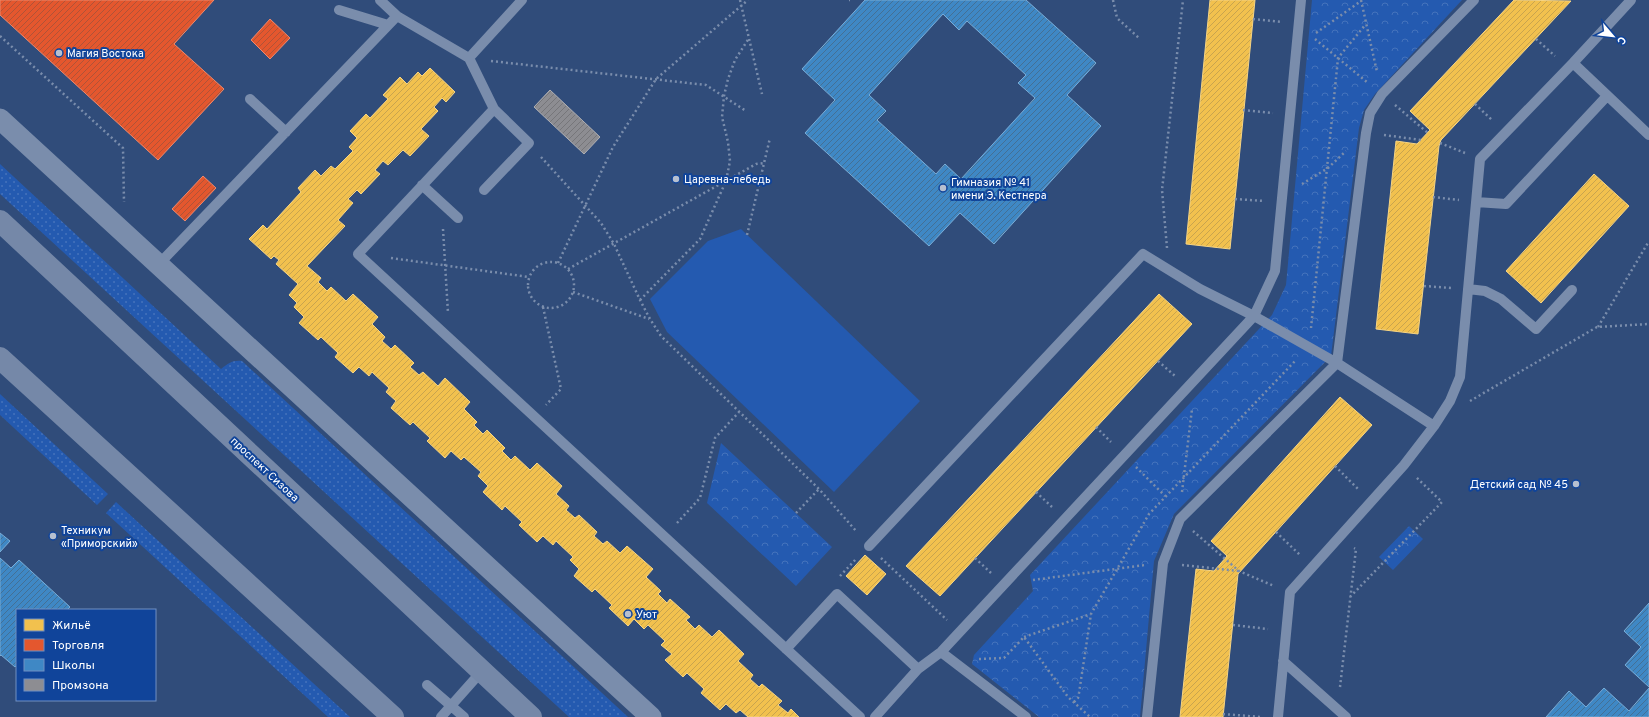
<svg xmlns="http://www.w3.org/2000/svg" width="1649" height="717" font-family="Overpass,sans-serif">
<style>
.grass{fill:url(#grass-dots)}
.park{fill:url(#park-crowns)}
.pitch{fill:#245ab0}
.homes{fill:url(#homes-hatch);stroke:#f6d483}
.shops{fill:url(#shops-hatch);stroke:#ec896d}
.schools{fill:url(#schools-hatch);stroke:#79acd6;fill-rule:evenodd}
.industry{fill:url(#industry-hatch);stroke:#afafb3}
.lines{fill:none;stroke-linecap:round;stroke-linejoin:round}
.path{stroke:#7a8dac;stroke-width:2.5;stroke-dasharray:2 3;stroke-linecap:butt}
.lane{stroke:#7a8dac;stroke-width:10}
.street{stroke:#7a8dac;stroke-width:21}
.secondary{stroke:#7588a8;stroke-width:22}
.poi-dot{fill:#b7c0d0;stroke:#10449a;stroke-width:1.5}
.labels{text-anchor:middle;stroke-width:4;stroke-linejoin:round;paint-order:stroke}
.poi-label{font-size:11px;fill:#fff;stroke:#10449a;text-anchor:start}
.street-label{font-size:11px;fill:#fff;stroke:#10449a}
</style>
<defs>
<pattern id="grass-dots" width="8" height="8" patternUnits="userSpaceOnUse"><rect width="8" height="8" fill="#245ab0"/><path d="M2 2h.1M6 6h.1" fill="none" stroke="#4573bc" stroke-width="1.8" stroke-linecap="round"/></pattern>
<pattern id="park-crowns" width="20" height="18" patternUnits="userSpaceOnUse"><rect width="20" height="18" fill="#245ab0"/><path d="M2 6a3 3 0 1 1 6 0M12 15a3 3 0 1 1 6 0" fill="none" stroke="#4573bc"/></pattern>
<pattern id="homes-hatch" width="6" height="6" patternUnits="userSpaceOnUse"><rect width="6" height="6" fill="#f2c14e"/><path d="M-1 1l2-2M0 6l6-6M5 7l2-2" fill="none" stroke="#c8a44e"/></pattern>
<pattern id="shops-hatch" width="6" height="6" patternUnits="userSpaceOnUse"><rect width="6" height="6" fill="#e4572e"/><path d="M-1 1l2-2M0 6l6-6M5 7l2-2" fill="none" stroke="#af5338"/></pattern>
<pattern id="schools-hatch" width="6" height="6" patternUnits="userSpaceOnUse"><rect width="6" height="6" fill="#3f88c5"/><path d="M-1 1l2-2M0 6l6-6M5 7l2-2" fill="none" stroke="#447095"/></pattern>
<pattern id="industry-hatch" width="6" height="6" patternUnits="userSpaceOnUse"><rect width="6" height="6" fill="#8d8d92"/><path d="M-1 1l2-2M0 6l6-6M5 7l2-2" fill="none" stroke="#76767a"/></pattern>
</defs>
<rect width="100%" height="100%" fill="#304c7a"/>
<path class="grass" d="M0,164L221,369C229,363 232,360 242,361L628,717H569L0,194Z
M0,394L108,494L97,505L0,415Z
M116,502L350,717H328L106,513Z"/>
<path class="park" d="M1312,0H1462L1375,94L1364,110L1359,128L1331,356L1174,514L1154,561L1140,717H1039L972,664L974,655L1033,591L1030,575L1272,315L1286,285Z
M721,443L832,547L796,586L707,503Z
M1409,526L1423,539L1393,570L1379,557Z"/>
<path class="pitch" d="M741,229L920,401L834,492L667,332L650,299L708,241Z"/>
<path class="homes" d="M1210,0H1255L1230,249L1186,244Z
M1514,0L1571,1L1441,140L1439,146L1418,334L1376,329L1396,141L1417,144L1430,130L1410,111Z
M430,68L455,92L446,102L442,98L434,107L438,111L421,129L429,136L410,156L403,150L388,165L383,161L375,170L380,174L361,194L357,190L348,199L353,203L338,220L345,226L307,266L321,278L318,282L327,291L331,287L346,301L353,294L378,317L372,324L385,337L382,341L391,349L395,345L414,363L410,367L419,375L423,372L438,386L445,378L470,402L464,409L477,422L474,425L483,434L487,430L505,448L502,451L511,460L515,456L530,470L537,463L562,486L556,494L569,506L566,510L575,518L579,515L597,532L594,536L603,544L607,541L620,553L627,546L653,569L646,577L661,591L658,594L667,603L670,599L690,617L686,620L695,629L699,625L712,637L719,630L744,654L738,661L753,675L750,679L759,687L762,684L782,701L778,705L788,713L791,709L799,717H748L740,710L736,713L726,704L720,710L701,693L704,689L687,673L683,677L665,660L672,654L661,645L665,641L648,625L644,629L634,619L628,626L609,608L612,605L595,589L592,592L574,576L579,569L570,560L573,557L556,541L553,545L543,536L537,542L519,525L522,522L505,506L502,510L483,492L488,486L478,476L481,472L464,457L461,460L451,451L445,458L427,441L430,438L413,422L410,425L391,408L396,401L386,392L389,388L372,372L369,376L359,367L353,373L335,357L338,353L321,337L318,340L299,323L304,317L294,307L297,303L289,295L298,284L276,264L279,260L274,256L271,259L249,239L263,225L267,229L301,192L298,188L315,170L321,176L331,166L335,169L353,151L349,147L357,138L350,131L366,114L370,118L388,99L383,95L400,77L407,84L418,72L422,76Z
M1594,174L1629,206L1541,303L1506,271Z
M1159,294L1192,324L940,596L906,566Z
M1340,397L1372,425L1238,574L1223,717H1180L1196,569L1214,571L1227,556L1211,541Z
M865,555L886,574L867,595L846,576Z"/>
<path class="shops" d="M0,0H214L174,44L224,89L158,160L0,15Z
M270,19L290,38L270,59L251,40Z
M203,176L216,188L185,221L172,209Z"/>
<path class="schools" d="M865,0H1026L1096,63L1067,95L1101,126L994,244L960,213L929,246L805,133L835,100L802,69ZM943,14L959,30L967,21L1026,75L1018,83L1035,98L961,179L945,164L936,174L877,120L886,111L869,95Z
M0,533L10,541L0,552Z
M0,558L11,568L19,560L70,607L67,610H17V665L15,667L1,655L0,656Z
M1649,603V687L1625,665L1641,647L1624,631Z
M1604,688L1629,711L1649,688V717H1546L1569,691L1586,707Z"/>
<path class="industry" d="M550,90L600,137L584,154L534,107Z"/>
<g class="lines">
<path class="path" d="M740,0L762,94
M849,0H850
M1113,0L1117,18L1140,39
M1361,0L1377,72
M1253,19L1282,22
M1316,33L1361,1
M0,36L123,148L124,202
M1315,39L1368,83
M1536,39L1555,56
M491,61L706,85L746,111
M1475,104L1492,120
M1395,105L1428,133
M1243,110L1273,113
M1384,135L1421,140
M1440,143L1465,153
M541,157L601,223L614,244L640,300L650,319L661,336L819,489L857,532
M1302,184L1328,168L1346,151
M1433,197L1459,200
M1235,199L1264,201
M443,229L448,313
M747,235L770,138
M1167,248L1162,190L1183,0
M391,258L529,277
M528 285a23 23 0 1 1 46 0a23 23 0 1 1-46 0Z
M558,263L613,147L656,79L748,0
M568,269L756,164L764,163
M1424,286L1451,288
M573,292L649,319
M640,300L700,239L726,181L730,161L728,142L722,117L724,96L728,79L735,60L749,38
M543,307L561,389L546,405
M1598,327L1649,241
M1311,328L1338,58L1366,24
M1158,361L1175,376
M1470,401L1597,327L1649,324
M1096,427L1111,442
M1335,466L1359,490
M1136,467L1165,496
M1036,492L1052,507
M1182,492L1192,409
M796,513L819,489
M677,523L700,498L715,438L739,412
M1193,531L1239,571L1274,586
M1276,532L1300,555
M881,558L947,620
M975,558L991,573
M1182,565L1239,571
M840,576L857,558
M1033,580L1145,565
M1350,597L1442,502L1416,477
M1233,625L1268,629
M1024,637L1091,614
M979,659L1004,658L1024,637L1068,697L1090,717
M1340,687L1356,549L1354,548
M1074,702L1078,698L1079,693L1091,614L1149,514L1296,360
M1223,714L1261,717"/>
<path class="lane" d="M380,0L397,16
M339,10L388,25
M469,58L494,109L358,254L860,717
M1573,63L1649,135
M250,99L286,132
M422,185L458,218
M484,190L529,143L494,109
M1476,202L1506,204L1607,96
M159,264L397,16L469,58L522,0
M1468,289L1485,291L1501,299L1536,329L1572,290
M869,546L1143,254L1200,289L1254,316L1337,363L1434,426
M786,649L837,594L918,669
M941,652L1026,717
M1283,661L1346,717
M427,685L464,717
M441,717L481,672
M875,717L918,669L941,652L1254,316L1275,271L1301,0
M1147,717L1163,563L1180,519L1337,363L1366,133L1370,113L1382,94L1474,0
M1278,717L1290,592L1404,465L1434,426L1450,401L1460,377L1480,159L1573,63L1631,0"/>
<path class="street" d="M0,119L651,717"/>
<path class="secondary" d="M0,221L531,717
M0,358L393,717"/>
</g>
<g class="poi-dot">
<circle cx="59" cy="53" r="4"/>
<circle cx="676" cy="179" r="4"/>
<circle cx="943" cy="188" r="4"/>
<circle cx="1576" cy="484" r="4"/>
<circle cx="53" cy="536" r="4"/>
<circle cx="628" cy="614" r="4"/>
</g>
<g class="labels">
<g class="poi-label">
<text x="67" y="57">Магия Востока</text>
<text x="684" y="183">Царевна-лебедь</text>
<text x="951" y="186">Гимназия № 41<tspan x="951" dy="13">имени Э. Кестнера</tspan></text>
<text x="1568" y="488" text-anchor="end">Детский сад № 45</text>
<text x="61" y="534">Техникум<tspan x="61" dy="13">«Приморский»</tspan></text>
<text x="636" y="618">Уют</text>
</g>
<g class="street-label">
<text transform="translate(265 469) rotate(43)" y="4">проспект Сизова</text>
</g>
</g>
<rect x="16" y="609" width="140" height="92" fill="#10449a" stroke="#708fc2"/>
<rect x="24" y="619" width="20" height="12" fill="#f2c14e" stroke="#708fc2"/>
<text x="52" y="629" font-size="12" fill="#ffffff">Жильё</text>
<rect x="24" y="639" width="20" height="12" fill="#e4572e" stroke="#708fc2"/>
<text x="52" y="649" font-size="12" fill="#ffffff">Торговля</text>
<rect x="24" y="659" width="20" height="12" fill="#3f88c5" stroke="#708fc2"/>
<text x="52" y="669" font-size="12" fill="#ffffff">Школы</text>
<rect x="24" y="679" width="20" height="12" fill="#8d8d92" stroke="#708fc2"/>
<text x="52" y="689" font-size="12" fill="#ffffff">Промзона</text>
<g transform="translate(1613 36) rotate(118)" stroke="#10449a" stroke-width="3" paint-order="stroke">
<path d="M0-3L7 15L0 10L-7 15Z" fill="#ffffff"/>
<text y="-6" font-size="11" font-weight="bold" text-anchor="middle" fill="#ffffff">С</text>
</g>
</svg>
